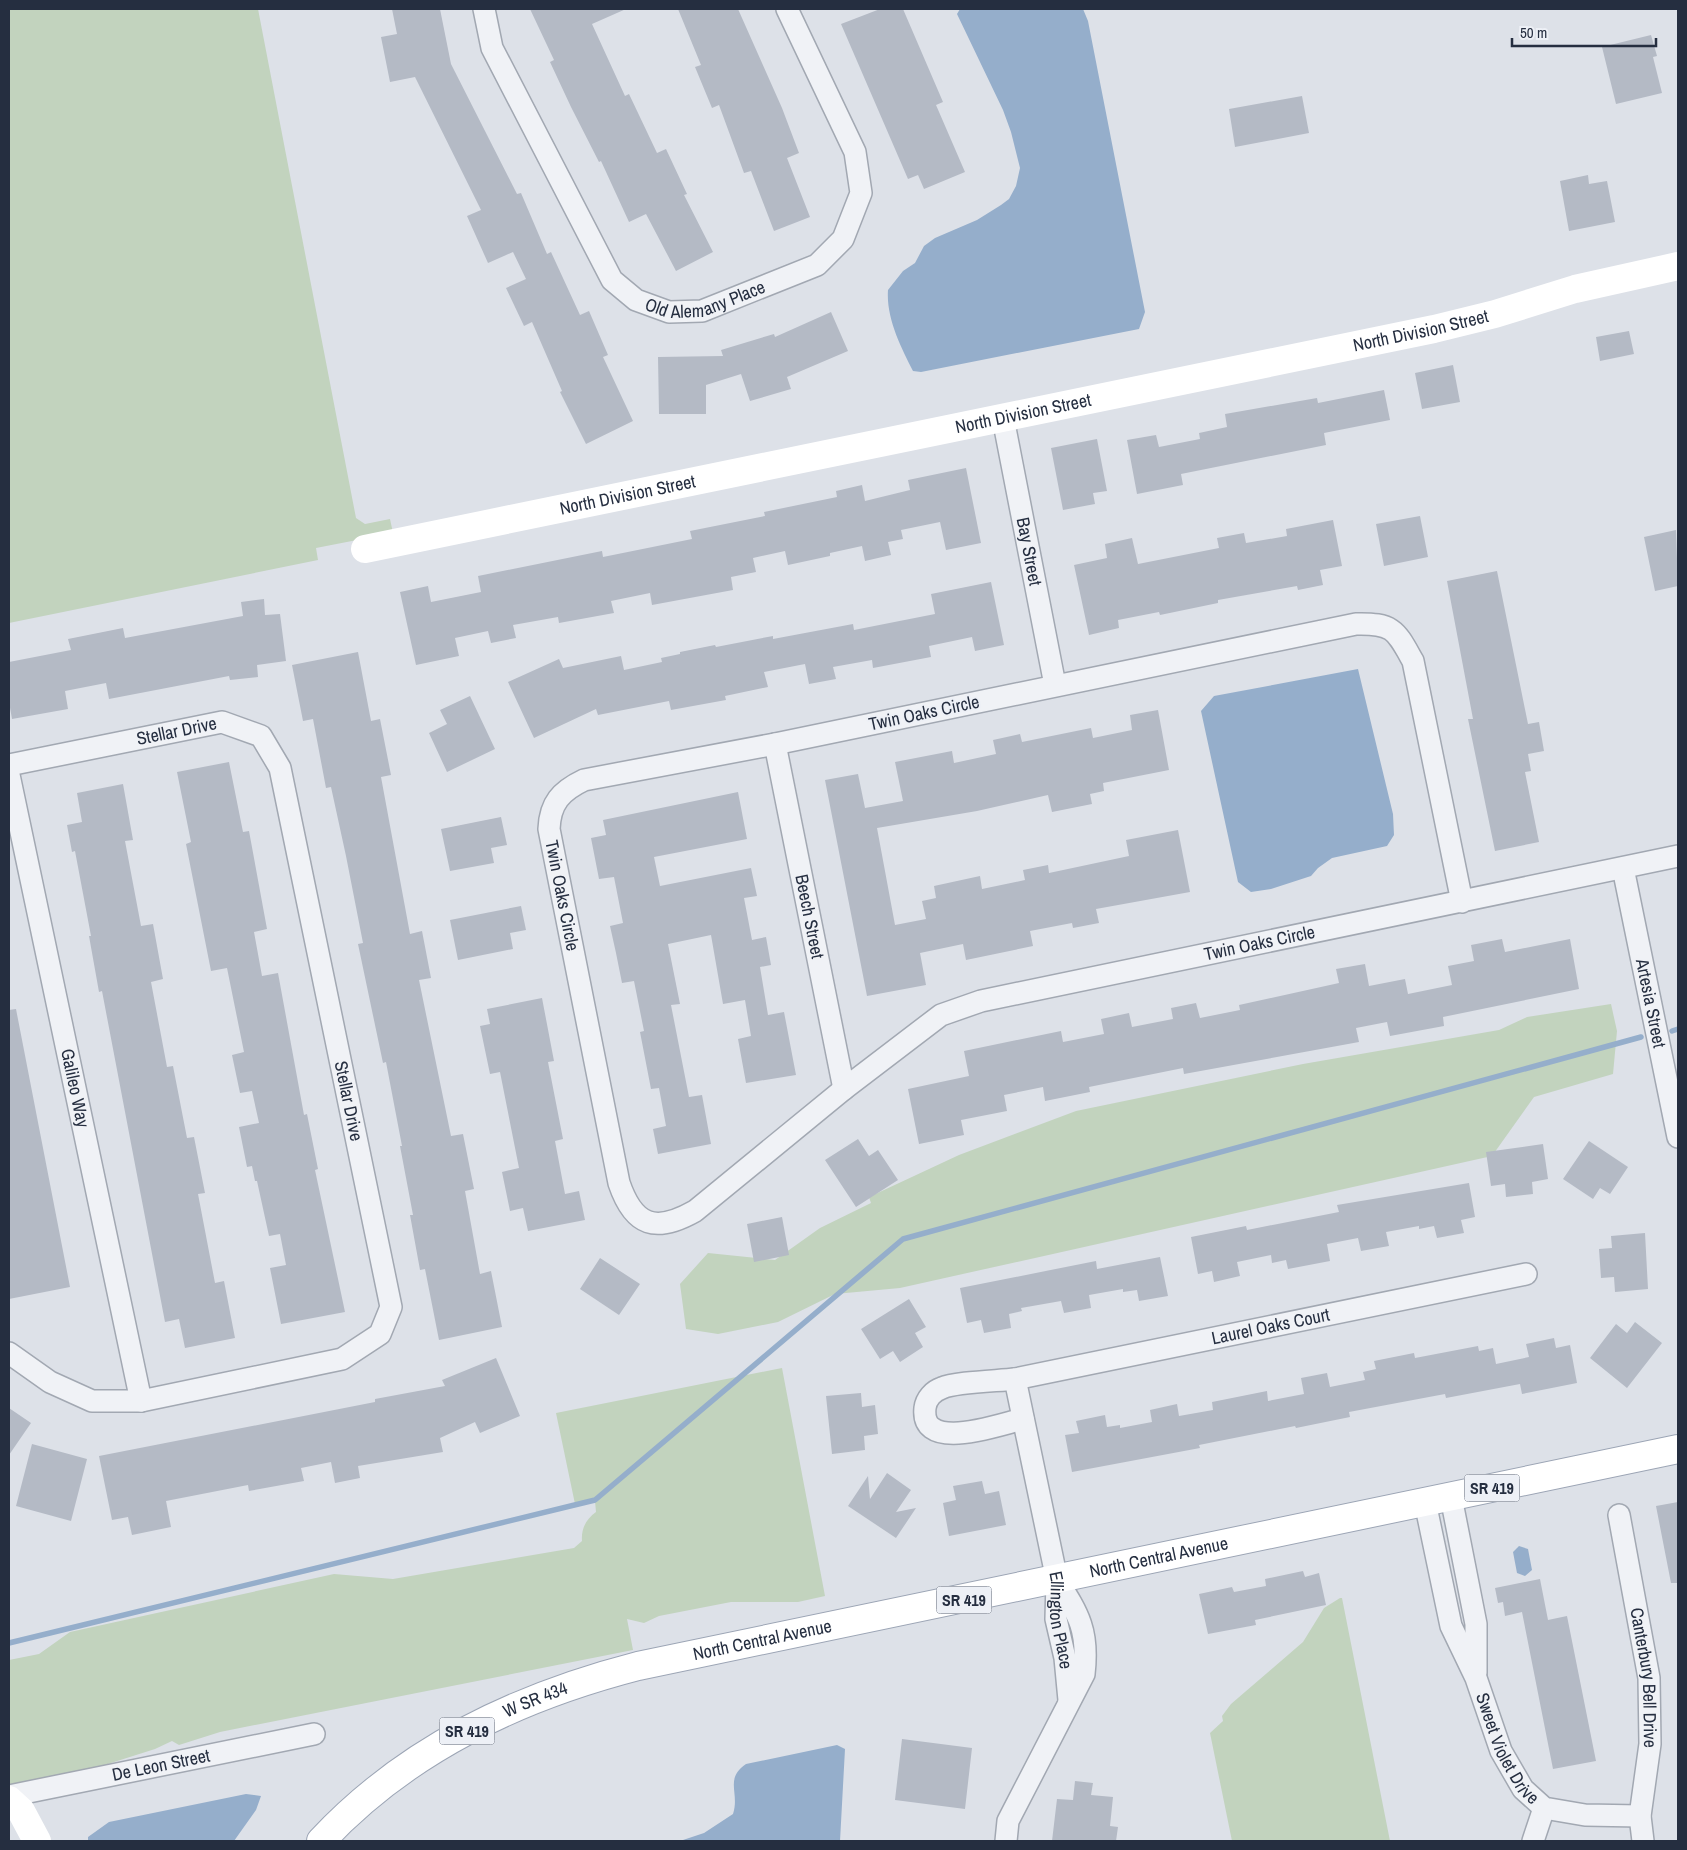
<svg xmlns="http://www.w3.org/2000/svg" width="1687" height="1850" font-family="'Archivo Narrow',sans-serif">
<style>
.green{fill:#c2d3be}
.water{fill:#95aecb}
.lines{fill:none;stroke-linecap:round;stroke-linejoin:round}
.stream{stroke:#95aecb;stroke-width:5.5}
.building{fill:#b4bac5}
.street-casing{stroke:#a2a8b2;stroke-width:24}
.primary-casing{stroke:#9ca5b5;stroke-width:30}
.street{stroke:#f0f2f6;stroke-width:21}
.secondary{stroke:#fff;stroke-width:28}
.primary{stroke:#fff;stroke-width:28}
.labels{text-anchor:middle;stroke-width:4;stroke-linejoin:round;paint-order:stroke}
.shield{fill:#edf0f6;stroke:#616877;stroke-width:1}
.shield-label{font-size:16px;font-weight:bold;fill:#252e40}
.street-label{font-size:18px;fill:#252e40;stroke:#edf0f6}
</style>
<rect width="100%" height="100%" fill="#dde1e8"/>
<path class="green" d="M9,9H258L356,518L365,524L390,519L393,533L316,548L318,560L9,623Z
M1611,1004L1617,1031L1613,1074L1534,1097L1492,1156L900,1288L835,1294L778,1322L718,1334L686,1329L680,1284L708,1253L775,1260L820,1228L871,1203L869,1197L959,1155L1076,1111L1303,1064L1499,1030L1527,1017Z
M782,1368L825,1596L798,1602H731L659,1616L644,1623L627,1619L633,1650L220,1732L179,1745L172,1741L155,1749L92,1769L9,1785V1660L39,1654L70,1632L334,1574L393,1579L574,1548L582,1541C581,1529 586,1519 596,1512L595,1501L575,1504L556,1413Z
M1340,1598H1342L1390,1841H1232L1210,1733L1223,1721L1222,1716L1231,1704L1303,1642L1324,1608Z"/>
<path class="water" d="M960,9H1083L1088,21L1145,312L1139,329L921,372L913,371C901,347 886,318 888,290L903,271L915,263L924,246L935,238L977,220L1001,205L1009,199L1016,186L1020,168L1011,132L1003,110L957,14Z
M1358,669L1393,814L1394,835L1387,846L1332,858L1318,868L1311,876L1271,889L1251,892L1238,882L1201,711L1214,696Z
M1519,1546L1528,1549L1532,1570L1525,1576L1517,1573L1513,1552Z
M837,1745L845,1749L840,1841H680L704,1833L733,1814C740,1793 724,1779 746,1764Z
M246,1794L261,1796L256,1810L234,1841H88V1837L109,1822Z"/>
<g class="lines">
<path class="stream" d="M1672,1031L1678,1029
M9,1643L595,1500L903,1239L1641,1037"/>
</g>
<path class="building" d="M392,9H440L451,64L517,194L521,193L547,254L551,252L580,315L589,311L608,355L603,357L633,421L586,444L560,392L562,391L532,322L524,326L506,288L526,279L513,252L488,263L467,216L481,210L415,77L390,82L381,37L397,34Z
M530,9H626L592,24L625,96L629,94L657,153L666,149L687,194L684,195L713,252L676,271L646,214L629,222L601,161L599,162L571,107L550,62L554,60Z
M678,9H738L782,108L799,153L787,158L810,217L774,231L751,171L744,173L719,105L712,108L695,67L701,65Z
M880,9H903L943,102L936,105L965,172L924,189L918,175L908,179L841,24Z
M1651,35L1657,56L1653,57L1662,93L1616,104L1602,47Z
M1302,96L1309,133L1235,147L1229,109Z
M1588,175L1589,184L1607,181L1615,222L1569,231L1560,181Z
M831,312L848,351L787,377L791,389L750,401L741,374L706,385V414H659L658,357L723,356L721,350L774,334L775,337Z
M1629,331L1634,354L1600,361L1596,337Z
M1453,365L1460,402L1422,409L1415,373Z
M1384,390L1390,420L1324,433L1326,445L1181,474L1183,485L1137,494L1127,440L1156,435L1159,447L1200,439L1199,433L1227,427L1225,414L1317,398L1318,403Z
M1097,439L1107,491L1093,493L1095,504L1063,510L1051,448Z
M966,468L981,543L946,550L940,522L901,530L903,539L888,542L891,555L865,561L862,546L830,553V556L788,565L785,551L753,558L756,572L731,577L733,590L652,605L650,593L611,601L614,613L559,623L558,617L513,625L516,638L491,643L488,631L455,638L459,656L416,665L400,592L428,586L431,602L481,592L478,576L602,551L603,557L692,539L690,531L765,516L764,512L837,497L836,491L862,485L865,501L910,490L908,480Z
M1420,516L1428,557L1384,566L1376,524Z
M1333,520L1342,566L1320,570L1323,585L1298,590L1297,586L1218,600V603L1160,615L1159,612L1118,620L1119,628L1089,635L1074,565L1107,558L1105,544L1132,538L1138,564L1219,548L1217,538L1244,533L1246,543L1287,536L1286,529Z
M1676,530L1678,586L1655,591L1644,537Z
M1497,571L1528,724L1539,722L1544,751L1528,754L1531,771L1525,772L1539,842L1495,851L1468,719H1473L1447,581Z
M991,582L1004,645L975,651L972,637L929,646L931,657L873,668L872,660L833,667L836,679L809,684L805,664L764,672L768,687L725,696L726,700L671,710L669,701L598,715L596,709L534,738L508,682L559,659L563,668L621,656L624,670L662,662L661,658L680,654V652L715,645L716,647L773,636V639L853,624L854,630L935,614L931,594Z
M264,599L265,615L280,614L286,661L257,665L258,677L230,680L229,676L109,699L106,683L65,691L68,709L12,719L9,702V662L71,650L68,639L123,628L125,638L243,616L241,602Z
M358,652L371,721L380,719L391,775L381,777L410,934L422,931L431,978L419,980L451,1136L463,1134L474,1189L465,1191L480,1274L491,1271L502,1327L439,1340L425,1269L420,1270L410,1215H413L400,1146H402L386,1062L383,1063L358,944L363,943L346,856L331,787L326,788L313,719L303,721L292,665Z
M470,696L495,749L447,772L429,733L447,724L440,710Z
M1158,710L1169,770L1103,783L1104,791L1090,794L1092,804L1052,812L1048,795L977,811L877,828L895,925L926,919L922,901L936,898L934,886L980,876L982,889L1025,880L1023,870L1048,865L1049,873L1129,856L1126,840L1178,830L1190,892L1096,909L1099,923L1073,928L1072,923L1030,931L1033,946L966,960L963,944L920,953L926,985L867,996L825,780L858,774L865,808L903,801L895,762L952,751L954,763L996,754L993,740L1020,734L1022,742L1091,728L1093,738L1132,730L1130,715Z
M229,762L243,832L249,831L267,929L254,932L262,976L278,973L304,1115L307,1114L318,1169L315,1170L345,1312L281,1324L270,1268L286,1265L280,1234L269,1236L257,1181H255L252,1166L247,1167L239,1127L259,1123L252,1091L240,1093L232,1055L244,1052L227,968L211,971L186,844L191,842L177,772Z
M123,784L133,840L125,841L141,926L153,924L163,979L151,982L167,1067L173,1066L187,1138L194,1137L205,1193L198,1194L215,1283L224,1281L235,1338L185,1348L179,1319L165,1322L102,991L99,992L89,936H91L75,851L72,852L67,825L82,822L77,793Z
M738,792L747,839L654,857L660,886L751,868L757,896L744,898L752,940L766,937L771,965L760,967L768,1015L784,1012L796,1075L746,1083L738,1039L751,1036L745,1000L723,1004L711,935L668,944L680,1004L671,1005L689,1097L702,1095L711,1144L658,1154L653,1129L666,1126L659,1088L651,1089L640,1032L644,1031L634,981L622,983L616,953L610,926L623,923L614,877L599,879L591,838L606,835L603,820Z
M501,817L507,845L491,848L494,863L450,871L441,829Z
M521,906L526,930L510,933L513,949L458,960L450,920Z
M1502,939L1505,952L1570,939L1579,989L1443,1017L1444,1026L1390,1036L1387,1022L1356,1028L1359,1042L1184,1074L1183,1068L1089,1087L1090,1092L1045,1101L1043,1087L1004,1095L1007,1111L961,1120L964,1135L919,1144L908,1089L969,1076L964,1051L1061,1031L1063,1042L1104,1034L1101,1019L1129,1013L1132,1027L1173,1019L1171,1008L1196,1003L1200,1018L1240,1010L1239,1005L1339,983L1336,969L1365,964L1369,986L1405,979L1408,994L1452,985L1448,966L1474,961L1471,945Z
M542,998L554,1061L548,1062L563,1139L555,1141L565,1194L579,1191L585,1220L528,1231L523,1208L510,1211L502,1172L519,1168L500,1072L490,1074L480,1026L490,1024L487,1009Z
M16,1009L70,1287L9,1299V1010Z
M858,1139L869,1156L878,1150L898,1180L856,1207L825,1160Z
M1589,1141L1628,1167L1610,1194L1600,1188L1593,1199L1563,1179Z
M1543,1144L1548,1179L1532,1182L1533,1194L1506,1197L1505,1184L1491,1186L1486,1152Z
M1469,1183L1475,1217L1461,1220L1464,1233L1437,1238L1434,1226L1419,1229V1226L1386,1232L1389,1246L1361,1251L1358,1238L1327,1244L1330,1261L1288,1269L1286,1260L1272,1263L1271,1255L1237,1262L1240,1276L1214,1282L1212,1271L1198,1274L1191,1237L1246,1226L1247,1230L1339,1212L1337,1205Z
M782,1217L789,1255L754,1262L747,1224Z
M1645,1233L1648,1289L1615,1292L1614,1277L1601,1278L1599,1249L1612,1248L1611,1236Z
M1160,1257L1168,1296L1139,1301L1137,1290L1123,1292V1289L1089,1295L1091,1308L1064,1313L1061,1301L1021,1308L1022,1311L1009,1314L1011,1328L984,1333L981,1320L967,1323L960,1288L1096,1261L1097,1269Z
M600,1258L640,1284L619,1315L580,1289Z
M909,1299L926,1327L915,1333L923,1347L900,1362L893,1351L880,1359L861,1329Z
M1635,1322L1662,1343L1627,1388L1590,1358L1616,1324L1627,1333Z
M1554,1338L1556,1348L1570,1345L1577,1383L1522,1394L1520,1384L1446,1398L1445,1394L1349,1412L1350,1417L1296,1428L1295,1426L1199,1445L1200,1448L1072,1472L1065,1435L1079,1433L1076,1421L1105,1415L1107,1427L1120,1425V1428L1152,1422L1150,1410L1177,1404L1179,1416L1213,1410L1212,1402L1267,1391L1268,1401L1304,1394L1301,1378L1327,1373L1330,1387L1365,1380L1363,1372L1376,1369L1374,1361L1414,1353L1415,1358L1478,1346L1479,1351L1493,1348L1496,1364L1529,1357L1526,1344Z
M496,1358L520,1416L480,1433L475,1422L440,1438L443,1452L358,1466L360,1478L335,1483L331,1462L301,1468L304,1481L249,1491L248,1485L166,1501L171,1527L132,1535L128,1517L112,1520L99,1456L375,1402V1399L445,1386L442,1380Z
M861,1393L862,1407L875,1405L878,1434L864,1436L865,1450L832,1454L826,1396Z
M9,1408L31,1423L9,1455Z
M32,1444L87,1459L71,1521L16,1506Z
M887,1473L911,1490L896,1512L916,1508L896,1538L848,1506L868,1476L870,1499Z
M982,1481L985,1494L999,1491L1006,1525L949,1536L943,1503L956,1500L953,1486Z
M1678,1502V1583H1671L1656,1506Z
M1303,1571L1305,1577L1319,1573L1326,1605L1255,1620L1256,1625L1208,1634L1199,1594L1232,1587L1234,1592L1266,1586L1265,1579Z
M1540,1579L1548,1620L1567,1616L1596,1761L1553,1769L1522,1612L1505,1616L1503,1602L1498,1603L1495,1588Z
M902,1739L972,1748L965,1809L895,1800Z
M1075,1781L1093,1783L1091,1795L1113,1797L1110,1826L1118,1827L1116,1841H1052L1057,1799L1073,1800Z"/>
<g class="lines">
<g class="street-casing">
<g id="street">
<path id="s1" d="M484,9L492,48L612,280L636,300L669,312L702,311L817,265L843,239L861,193L855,152L787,9"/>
<path id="s2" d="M1003,418L1055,685"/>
<path id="s3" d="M775,744L844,1089"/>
<path id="s4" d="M9,765L222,722L261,736L280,768L391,1307L380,1334L342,1359L141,1401H92L50,1382L9,1353"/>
<path id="s5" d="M9,775L141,1401"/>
<path id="s6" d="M1623,868L1678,1137"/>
<path id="s7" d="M1462,902L1413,661C1396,631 1394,623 1356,624L775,744L584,780C561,791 550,803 549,829L619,1183C634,1227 656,1233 695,1211L844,1089L941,1015L981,1001L1678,856"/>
<path id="s8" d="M1015,1379L1057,1580L1056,1619L1065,1658L1069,1700"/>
<path id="s9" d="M1023,1419C1000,1424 920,1454 925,1408C926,1399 933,1391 942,1388C955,1382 998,1381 1015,1379L1526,1274"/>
<path d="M1451,1497L1476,1624V1673"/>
<path id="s10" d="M1425,1502L1451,1626L1476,1678L1501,1751L1523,1789L1544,1808L1585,1815L1640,1816"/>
<path id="s11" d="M1619,1515L1649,1678L1650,1744L1640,1816L1643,1841"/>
<path id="s12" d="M9,1796L314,1734"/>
<path d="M1006,1841L1008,1821L1084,1674C1089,1631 1079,1615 1057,1580"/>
<path d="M1533,1841L1544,1808"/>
</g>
</g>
<g class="primary-casing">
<g id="primary">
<path id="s14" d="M321,1841C407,1749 518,1697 638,1666L1678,1449"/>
</g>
</g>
<use href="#street" class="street"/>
<g class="secondary">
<path id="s13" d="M365,549L1434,329L1495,314L1575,289L1678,266"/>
<path d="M9,1800L21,1811L37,1841"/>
</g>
<use href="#primary" class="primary"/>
</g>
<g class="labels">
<g class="shield">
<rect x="1464.5" y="1474.5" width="55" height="27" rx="4"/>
<rect x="936.5" y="1586.5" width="55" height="27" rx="4"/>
<rect x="439.5" y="1717.5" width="55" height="27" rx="4"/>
</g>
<g class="shield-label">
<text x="1492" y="1494">SR 419</text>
<text x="964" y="1606">SR 419</text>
<text x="467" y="1737">SR 419</text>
</g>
<g class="street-label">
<text dy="6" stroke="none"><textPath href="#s1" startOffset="405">Old Alemany Place</textPath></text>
<text dy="6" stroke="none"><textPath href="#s13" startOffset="1078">North Division Street</textPath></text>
<text dy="6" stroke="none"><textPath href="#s13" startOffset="672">North Division Street</textPath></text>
<text dy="6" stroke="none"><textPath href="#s13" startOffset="268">North Division Street</textPath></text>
<text dy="6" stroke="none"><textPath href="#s2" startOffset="136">Bay Street</textPath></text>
<text transform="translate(924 713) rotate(-12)" y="6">Twin Oaks Circle</text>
<text dy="6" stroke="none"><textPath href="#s4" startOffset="171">Stellar Drive</textPath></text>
<text dy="6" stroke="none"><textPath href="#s7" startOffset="1240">Twin Oaks Circle</textPath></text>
<text dy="6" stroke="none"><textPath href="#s3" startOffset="176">Beech Street</textPath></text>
<text dy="6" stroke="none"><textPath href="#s7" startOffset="2274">Twin Oaks Circle</textPath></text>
<text dy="6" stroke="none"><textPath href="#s6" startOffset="138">Artesia Street</textPath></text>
<text dy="6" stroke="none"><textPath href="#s5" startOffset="320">Galileo Way</textPath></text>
<text dy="6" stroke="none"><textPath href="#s4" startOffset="636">Stellar Drive</textPath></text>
<text dy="6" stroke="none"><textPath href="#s9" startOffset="478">Laurel Oaks Court</textPath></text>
<text dy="6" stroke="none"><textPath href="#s14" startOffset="899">North Central Avenue</textPath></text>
<text dy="6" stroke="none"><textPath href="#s8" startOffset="246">Ellington Place</textPath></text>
<text dy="6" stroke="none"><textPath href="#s14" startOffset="494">North Central Avenue</textPath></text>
<text dy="6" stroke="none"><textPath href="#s11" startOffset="165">Canterbury Bell Drive</textPath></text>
<text dy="6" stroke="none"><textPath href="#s14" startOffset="259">W SR 434</textPath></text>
<text dy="6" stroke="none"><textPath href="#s10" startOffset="262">Sweet Violet Drive</textPath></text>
<text dy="6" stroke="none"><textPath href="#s12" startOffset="155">De Leon Street</textPath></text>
</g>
</g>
<rect width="1687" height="1850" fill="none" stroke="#252e40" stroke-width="20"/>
<path d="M1512 38v8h144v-8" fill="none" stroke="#252e40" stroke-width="2.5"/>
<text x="1520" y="38" font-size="15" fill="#252e40" stroke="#edf0f6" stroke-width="4" paint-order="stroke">50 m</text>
</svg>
